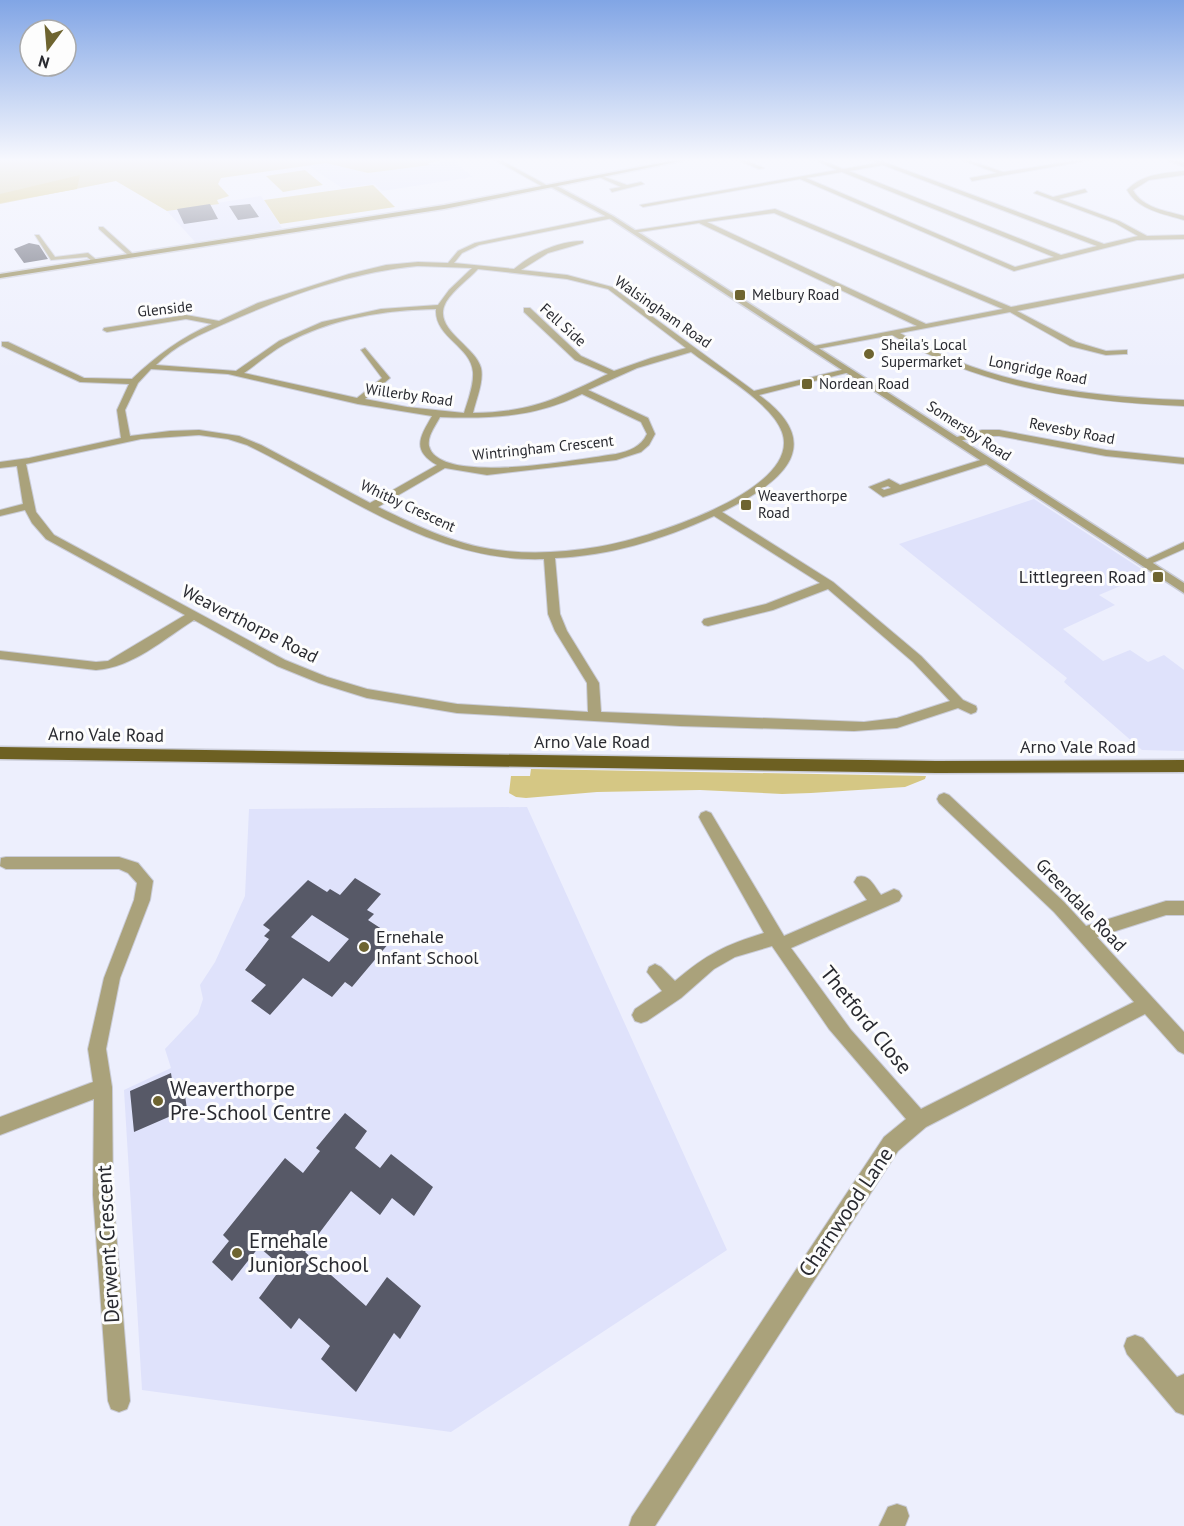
<svg xmlns="http://www.w3.org/2000/svg" width="1184" height="1526" font-family="'PT Sans',sans-serif">
<style>
.built{fill:#dfe2fb}
.green{fill:#d5c784}
.forest{fill:#d0bb58}
.building{fill:#575967;fill-rule:evenodd}
.lines{fill:none;stroke-linecap:round;stroke-linejoin:round}
.minor-casing{stroke:#caccd8;stroke-width:2}
.tertiary-casing{stroke:#caccd8;stroke-width:3}
.secondary-casing{stroke:#caccd8;stroke-width:3}
.primary-casing{stroke:#caccd8;stroke-width:3}
.minor{fill:#aaa27b;fill-rule:evenodd}
.tertiary{fill:#aaa27b;fill-rule:evenodd}
.secondary{fill:#887c3f;fill-rule:evenodd}
.primary{fill:#6d6022;fill-rule:evenodd}
.poi-dot{fill:#6e6430;stroke:#fdfdfd;stroke-width:2}
.labels{text-anchor:middle;stroke-width:6;stroke-linejoin:round;paint-order:stroke}
.far-poi-label{font-size:15px;fill:#292a30;stroke:#fdfdfd;text-anchor:start}
.far-street-label{font-size:15px;fill:#292a30;stroke:#fdfdfd}
.poi-label{font-size:18px;fill:#292a30;stroke:#fdfdfd;text-anchor:end}
.street-label{font-size:18px;fill:#292a30;stroke:#fdfdfd}
.near-street-label{font-size:21px;fill:#292a30;stroke:#fdfdfd}
.near-poi-label{font-size:21px;fill:#292a30;stroke:#fdfdfd;text-anchor:start}
</style>
<rect width="100%" height="100%" fill="#edeffd"/>
<path class="built" d="M453,161L473,177L382,191L375,184L342,188L307,165L326,163L368,173Z
M261,196L282,228L195,242L167,211Z
M1034,499L1149,574L1099,595L1115,605L1063,629L1103,661L1130,650L1148,662L1164,655L1184,670V751L1142,750L1064,682L1067,678L899,544Z
M527,807L727,1250L451,1432L142,1390L124,1090L171,1068L165,1049L198,1014L203,999L200,985L215,962L245,896L249,809Z"/>
<path class="green" d="M0,159H448L428,163L430,165L368,173L326,163L221,178L218,184L229,196L217,200L219,204L167,211L116,181L0,204Z
M305,170L323,185L283,192L266,176Z
M373,185L395,207L280,224L264,200Z
M531,769L926,776L925,779L905,787L811,793L782,794L700,790L597,792L526,798L516,797L509,793L511,776H530Z"/>
<path class="forest" d="M80,175L77,189L0,203V194Z"/>
<path class="building" d="M210,204L218,219L184,224L177,209Z
M250,204L259,217L238,220L229,206Z
M29,243L39,245L48,259L24,263L14,249Z
M355,878L381,894L367,910L374,914L368,920L394,937L352,987L345,982L332,997L303,978L270,1015L251,1001L266,985L245,970L269,939L264,936L270,930L263,925L308,880L327,892L330,889L340,895ZM312,915L349,939L329,962L291,937Z
M171,1073L174,1093L184,1089L187,1109L134,1132L130,1091Z
M345,1113L367,1131L355,1148L380,1168L391,1154L433,1187L414,1216L392,1198L380,1215L351,1191L305,1252L366,1306L387,1277L421,1306L400,1339L394,1333L356,1392L321,1359L330,1346L299,1318L291,1329L259,1298L282,1267L259,1247L232,1281L212,1262L229,1241L223,1235L285,1158L303,1173L320,1151L316,1148Z"/>
<g class="lines">
<g class="minor-casing">
<path id="minor" d="M493,159H499L550,187L545,188Z
M735,159H742L764,168L759,169Z
M813,159H819L843,169L877,163L869,159H876L1104,244L1138,236L1115,223L1034,193L1037,191L1053,197L1085,189L1087,192L1059,199L1119,221L1147,236L1184,235V239L1137,240L1014,271L800,179L643,207L640,205L837,170ZM883,165L1097,246L1061,255L849,171ZM842,172L1054,257L1015,267L806,178Z
M959,159H965L1003,172L1086,159H1096L972,181L970,178L997,173Z
M1184,171V175L1149,180L1133,190C1142,208 1167,211 1184,216V220C1164,214 1138,210 1127,190C1142,174 1164,173 1184,171Z
M599,175L627,185L641,182L644,184L612,192L610,189L621,187L599,177Z
M775,209L1011,307L1184,274V278L1017,311L1076,342L1106,351L1127,350V354H1124L1106,355L1070,346L1010,312L900,333C985,384 1086,397 1184,400V406C1082,402 981,388 892,335L811,350L810,348L814,346L917,326L699,223L633,233L630,231ZM774,213L1003,309L926,324L707,222Z
M611,215L613,218L479,245L462,253L454,263L514,269C533,253 559,241 583,241V243L548,253L521,270L567,275L612,287L754,391L850,368V372L759,395C831,447 777,485 722,512L833,582L921,656L963,700L976,706L977,709L976,712L971,714L958,708L897,728L854,731L680,726L457,713L367,698L319,683L277,666L194,620C164,639 132,668 96,670L0,659V651L96,662L108,661L185,615L46,539L32,523L25,510L0,516V510L23,504L17,466L0,468V462L29,458L121,438L117,410L129,384L80,382L2,346V342H8L84,378L132,379C156,356 180,338 212,324L186,319L107,332L103,330L104,328L186,315L219,321L258,303L349,274L386,265L418,262L448,263L458,251L475,243ZM418,266L472,268L449,290L438,305L381,309L322,322L279,341L236,371L156,365C175,345 201,334 226,323C287,296 351,272 418,266ZM478,269L567,279L608,289L686,348L651,358L614,371L581,356L530,308H524V312L575,360L608,374C556,399 532,412 473,413C476,399 484,382 481,368C475,345 431,329 446,302C454,289 468,280 478,269ZM436,309C434,337 471,346 473,372C474,385 468,400 464,413L407,407L365,399L390,378L365,348L361,350L382,378L357,398L244,373C258,363 271,352 285,344C331,318 385,310 436,309ZM691,352C716,371 772,403 782,432C804,492 638,541 597,547C567,552 536,554 506,551C460,547 419,527 378,507L445,468L487,475L616,460L641,452L649,445L655,434L648,418L588,390L637,368ZM151,369L228,374L358,404L432,416C420,437 411,450 437,465L370,503L261,445L239,436L199,430L170,431L130,436L125,410L138,383ZM582,394L641,422L647,434C641,447 629,451 616,454C585,458 439,487 429,446C427,436 436,425 440,417C491,419 536,417 582,394ZM199,435L228,439L247,445C342,491 433,563 544,559L548,614L555,631L587,683L588,712L457,704L367,689L327,677L285,660L54,535L36,512L26,464L141,439ZM714,516L820,583L766,604L704,619L702,622L704,625L708,626L773,610L828,589L913,662L950,701L897,718L864,722L601,712L599,683L567,631L560,614L555,558C610,556 664,539 714,516Z
M99,227H103L133,254V256H129L99,229Z
M35,235H39L55,257L88,253L98,261L93,262L87,257L51,260Z
M982,430H999L1106,450L1184,458V464L1106,456L999,436H982L954,442L950,439Z
M987,458L992,461L990,463L883,497L869,487L889,479L900,485ZM888,486L891,488L884,490L881,488Z
M1184,542V549L1148,565L1144,566L1139,563Z
M944,793L949,795L1064,902L1086,926L1166,901H1184V915H1166L1097,937L1184,1032V1054L1178,1051L1145,1014L926,1127L898,1151L655,1526H629L632,1517L884,1137L906,1119L829,1029L772,946L735,957L714,969L681,998L647,1021L641,1023L635,1021L632,1015L635,1009L662,991L647,972L649,967L655,964L661,967L675,981C707,954 725,945 764,933L701,821L699,817L701,813L706,811L711,813L784,936L867,900L854,882L857,877C869,873 874,886 881,895L894,889L899,891L902,896L899,901L791,948L851,1030L921,1109L1134,1002L1054,912L939,803L937,799L939,795Z
M6,857H119L138,863L153,881L150,900L120,978L106,1049L112,1087L113,1195L130,1401L127,1409L119,1412L111,1409L108,1401L93,1195L94,1099L0,1135V1117L93,1082L88,1049L104,978L134,900L137,883L128,873L119,869H6L0,866L1,858Z
M1135,1335L1143,1338L1177,1377L1184,1374V1415L1176,1412L1127,1354L1124,1346L1127,1338Z
M897,1504L906,1507L909,1516L905,1526H879L888,1507Z"/>
</g>
<g class="tertiary-casing">
<path id="tertiary" d="M1166,159L1184,162V166L1167,160Z
M551,185H555L613,216L1184,583V593L609,218L551,187Z"/>
</g>
<g class="secondary-casing">
<path id="secondary" d="M681,159H691L444,209L0,278V274L444,205Z"/>
</g>
<g class="primary-casing">
<path id="primary" d="M0,747L936,761L1184,760V772L936,773L0,759Z"/>
</g>
<use href="#minor" class="minor"/>
<use href="#tertiary" class="tertiary"/>
<use href="#secondary" class="secondary"/>
<use href="#primary" class="primary"/>
</g>
<linearGradient id="sky" x2="0" y2="1"><stop stop-color="#81a5e5"/><stop offset="0.43" stop-color="#f7f8fe"/><stop offset="1" stop-color="#f7f8fe" stop-opacity="0"/></linearGradient>
<rect width="1184" height="372" fill="url(#sky)"/>
<g class="poi-dot">
<rect x="734" y="289" width="12" height="12" rx="3"/>
<circle cx="869" cy="354" r="6"/>
<rect x="801" y="378" width="12" height="12" rx="3"/>
<rect x="740" y="499" width="12" height="12" rx="3"/>
<rect x="1152" y="571" width="12" height="12" rx="3"/>
<circle cx="364" cy="947" r="6"/>
<circle cx="158" cy="1101" r="6"/>
<circle cx="237" cy="1253" r="6"/>
</g>
<g class="labels">
<g class="far-poi-label">
<text x="752" y="300">Melbury Road</text>
<text x="881" y="350">Sheila's Local<tspan x="881" dy="17">Supermarket</tspan></text>
<text x="819" y="389">Nordean Road</text>
<text x="758" y="501">Weaverthorpe<tspan x="758" dy="17">Road</tspan></text>
</g>
<g class="far-street-label">
<text transform="translate(165 309) rotate(-6)" y="5">Glenside</text>
<text transform="translate(663 312) rotate(35)" y="5">Walsingham Road</text>
<text transform="translate(563 325) rotate(42)" y="5">Fell Side</text>
<text transform="translate(1038 370) rotate(11)" y="5">Longridge Road</text>
<text transform="translate(409 395) rotate(8)" y="5">Willerby Road</text>
<text transform="translate(969 431) rotate(33)" y="5">Somersby Road</text>
<text transform="translate(1072 431) rotate(11)" y="5">Revesby Road</text>
<text transform="translate(543 448) rotate(-6)" y="5">Wintringham Crescent</text>
<text transform="translate(408 506) rotate(25)" y="5">Whitby Crescent</text>
</g>
<g class="poi-label">
<text x="1146" y="583">Littlegreen Road</text>
<text x="376" y="943" text-anchor="start">Ernehale<tspan x="376" dy="21">Infant School</tspan></text>
</g>
<g class="street-label">
<text transform="translate(250 624) rotate(27)" y="6">Weaverthorpe Road</text>
<text transform="translate(106 735) rotate(1)" y="6">Arno Vale Road</text>
<text x="592" y="748">Arno Vale Road</text>
<text x="1078" y="753">Arno Vale Road</text>
<text transform="translate(1081 905) rotate(46)" y="6">Greendale Road</text>
</g>
<g class="near-street-label">
<text transform="translate(866 1020) rotate(51)" y="7">Thetford Close</text>
<text transform="translate(846 1212) rotate(-56)" y="7">Charnwood Lane</text>
<text transform="translate(108 1244) rotate(-93)" y="7">Derwent Crescent</text>
</g>
<g class="near-poi-label">
<text x="170" y="1096">Weaverthorpe<tspan x="170" dy="24">Pre-School Centre</tspan></text>
<text x="249" y="1248">Ernehale<tspan x="249" dy="24">Junior School</tspan></text>
</g>
</g>
<g transform="translate(48 48) rotate(196)"><circle r="28" fill="#fdfdfd" stroke="#a8a9ab" stroke-width="1.5"/>
<path d="M0-4.5L10 22L0 15L-10 22Z" fill="#6e6430"/>
<text y="-9" font-size="16" font-weight="bold" text-anchor="middle" fill="#292a30">N</text>
</g>
</svg>
